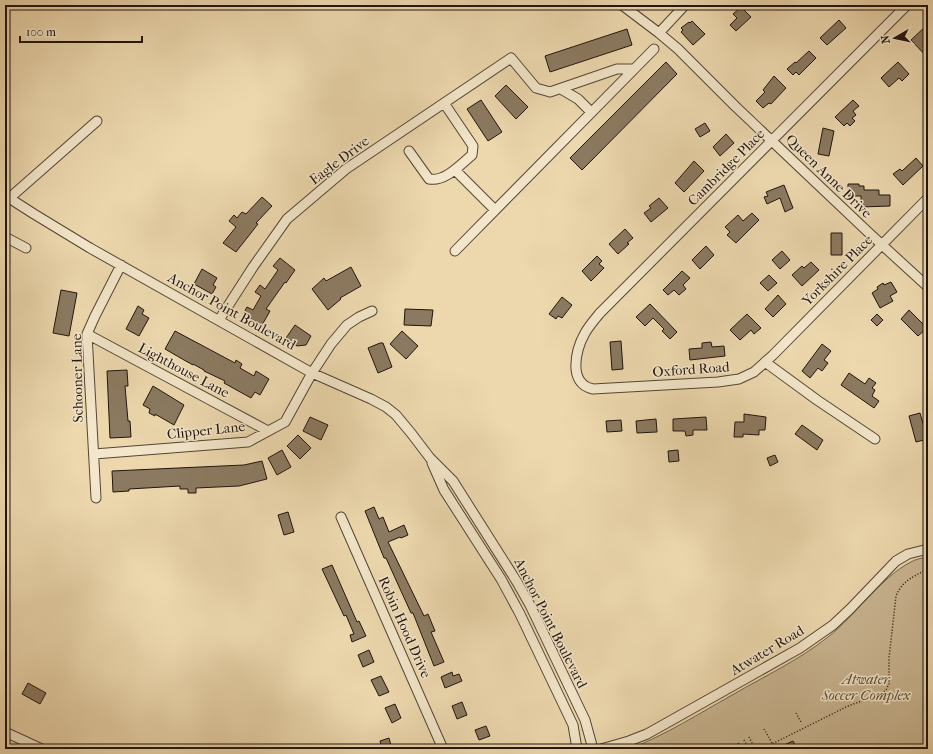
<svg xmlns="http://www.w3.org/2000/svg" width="933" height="754" font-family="'IM FELL French Canon',serif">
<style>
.green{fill:#cab793;stroke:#766650}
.building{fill:#8b7a61;stroke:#21140d}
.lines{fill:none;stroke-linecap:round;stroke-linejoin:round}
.minor-casing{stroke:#544535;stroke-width:11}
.path{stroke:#21140d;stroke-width:1.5;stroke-dasharray:1 2;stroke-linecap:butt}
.minor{stroke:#f3e6ca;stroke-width:9}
.labels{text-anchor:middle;stroke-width:3;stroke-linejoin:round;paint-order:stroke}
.street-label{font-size:14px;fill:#21140d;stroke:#f3e6ca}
.park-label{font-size:14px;font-style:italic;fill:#5c4d3c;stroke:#f3e6ca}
</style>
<rect width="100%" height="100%" fill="#edd8ae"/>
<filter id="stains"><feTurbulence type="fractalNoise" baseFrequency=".005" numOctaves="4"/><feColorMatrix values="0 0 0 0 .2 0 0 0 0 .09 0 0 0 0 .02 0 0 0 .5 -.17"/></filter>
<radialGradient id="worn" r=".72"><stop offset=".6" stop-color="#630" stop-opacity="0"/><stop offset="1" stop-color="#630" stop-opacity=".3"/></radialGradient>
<path class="green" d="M928,557V749H629C666,735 700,713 734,694C765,676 799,660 828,637C855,616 881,577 911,562C916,559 922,558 928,557Z"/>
<path class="building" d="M741,7L751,17L736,31L730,25L737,18L733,14Z
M839,20L846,28L827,45L820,38Z
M692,21L705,34L693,45L681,32L683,30L681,28L689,22L690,23Z
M928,24V58L911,40Z
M627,29L632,45L550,72L545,56Z
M809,51L816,58L799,75L796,72L793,75L787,69L795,62L796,63Z
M666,62L677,74L582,170L570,158Z
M898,62L909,74L902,81L899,78L889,87L881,78Z
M774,76L786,88L771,104L769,103L763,108L756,101L765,92L763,90Z
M506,85L528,107L516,119L495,96Z
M481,100L502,132L488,141L467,109Z
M853,100L859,106L853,111L856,115L852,118L855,121L850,126L847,123L844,126L835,117Z
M705,123L710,131L700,137L695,129Z
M823,128L834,131L829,156L818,154Z
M726,134L734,143L720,156L713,147Z
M916,158L923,166L903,185L893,174L900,169L902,171Z
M694,161L704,171L684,192L675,183Z
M848,184H859V186H864V190H879V195H890V206L861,207V196H848Z
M784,185L793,208L785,212L780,198L767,204L764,197L768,196L766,192Z
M262,197L272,206L256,223L258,224L236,252L223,243L236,227L229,221L234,215L237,218L242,212L246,214Z
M659,198L668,208L651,222L644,213L651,208L649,206Z
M752,213L759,220L736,243L727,235L730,232L725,227L738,215L743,221Z
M625,229L633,238L627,243L629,244L618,254L609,244Z
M831,233H842V255H831Z
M706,246L714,255L700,269L692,260Z
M782,251L790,260L780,269L772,260Z
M597,256L602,261L599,264L604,268L591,281L582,271Z
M280,258L295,270L286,283L285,282L266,309L270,311L262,325L243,314L247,307L253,310L261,296L255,292L260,285L265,289L278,270L273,266Z
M811,262L819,270L802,286L792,275L802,266L804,268Z
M351,267L361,286L340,298L341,299L328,310L312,289L324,278L326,281Z
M202,269L217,278L213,285L216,287L212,294L194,284Z
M682,271L690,278L683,285L686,289L679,295L674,290L668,295L663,290Z
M769,275L777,283L768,291L760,283Z
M891,282L897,292L890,296L893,301L880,308L872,293L878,289L877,287L883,283L884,285Z
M61,290L77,293L69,336L53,333Z
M778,295L786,304L773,317L765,309Z
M562,297L572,305L562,318L558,316L556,319L549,314Z
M650,304L677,332L670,339L662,331L664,329L653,318L645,326L636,317Z
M138,306L144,310L142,314L149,318L139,336L126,329Z
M405,309L433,310L431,326L404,325Z
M909,310L927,328L918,336L901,319Z
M747,314L761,328L754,334L751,330L740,340L730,330Z
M877,314L883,320L877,326L871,320Z
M295,325L311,336L306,345L297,346L286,338Z
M175,331L235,363L236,360L242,364L240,368L254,376L256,371L269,379L260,395L255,392L251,398L224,383L225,381L204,371V370L193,364V365L184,360L165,349Z
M402,331L418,346L406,359L390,344Z
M621,341L623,369L612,370L610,342Z
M711,342L712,347L724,346L725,356L690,360L689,349L702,348V343Z
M380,343H383L392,367L378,373L368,348Z
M822,344L831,351L824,360L828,363L822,371L818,368L810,378L802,371Z
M127,370L128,386H125L128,421H130L131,437L110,438L107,371Z
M849,373L865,384L869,378L876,383L872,388L875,390L872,396L879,401L874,408L841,385Z
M153,386L184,405L174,425L155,414V416L149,413L150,409L143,405Z
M920,413L924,427H925L928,439L916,442L909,416Z
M744,414L766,417L765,430H759V435L743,434V437H734L735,422H744Z
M310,417L328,425L321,440L303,431Z
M706,417L707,430H693V435L686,436L685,431H673V419Z
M656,419L657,432L637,433L636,421Z
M621,420L622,431L607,432L606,421Z
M802,425L823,440L817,450L795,434Z
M298,435L311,448L300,459L287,446Z
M282,450L291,467L277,475L268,458Z
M678,450L679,461L669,462L668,451Z
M775,455L778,462L770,466L767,458Z
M262,461L267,479L239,486L196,488V493H188V489H180V486L129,489V491L113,492L112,471L244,465Z
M374,507L379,519L383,517L389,532L404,525L408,535L401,538L400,537L388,542L424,616L428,614L435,631L431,632L444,662L434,666L413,613H411L386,558H384L365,511Z
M288,512L294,532L284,535L278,515Z
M332,565L357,622L359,621L366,636L352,642L350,635L354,634L346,615L344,616L322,569Z
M369,650L374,662L363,667L358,655Z
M452,672L453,676L459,674L462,681L445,688L441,677Z
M381,676L389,692L379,696L371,680Z
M28,683L46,693L40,704L22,694Z
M462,702L467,715L457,719L452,706Z
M395,704L401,718L392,723L385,708Z
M486,726L490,736L479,740L475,730Z
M389,738L392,749H382L380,741Z
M793,741L797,749H775Z"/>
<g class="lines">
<g class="minor-casing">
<path id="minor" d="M622,5L659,33L678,49L735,106L868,232L928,287
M907,5L600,313C595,319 589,326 585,333C576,349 567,384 593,389L718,382L739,379L754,372L773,355L928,198
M659,33L685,5
M561,89L578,99L591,112
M409,151L429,179C445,182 460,165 472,155L473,146L444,103
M455,170L495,210
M9,198L34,214L90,248L312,373L371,399L386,407L396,415L411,433L430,458L453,481L517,582L530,605L585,720L593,749
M5,202L97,121
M5,238H7L26,248
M455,251L654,49
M219,320L253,267L287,219L346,169L511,58L536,88L550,92L617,69H634
M87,334L268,431
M765,362L817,400L875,439
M94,454L248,442L285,422L312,373L331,344L347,325L359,317L372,311
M432,463L444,490L501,579L520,614L573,725L577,749
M96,498L87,334L95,316L121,265
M341,517L443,749
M5,732L42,749
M601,749L629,741L647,734L800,648L833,625L850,609L896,561L908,554L928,549"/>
</g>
<path class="path" d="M796,713L801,722
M764,729L772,743
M749,737L754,747
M744,740L749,749
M738,743L741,749
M762,749L848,706L881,694L886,690L889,684V658L896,596C902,581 914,576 928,569"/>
<use href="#minor" class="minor"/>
</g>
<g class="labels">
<g class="street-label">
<text transform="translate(339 160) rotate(-37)" y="5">Eagle Drive</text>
<text transform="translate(726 167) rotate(-45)" y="5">Cambridge Place</text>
<text transform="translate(829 176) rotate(44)" y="5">Queen Anne Drive</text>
<text transform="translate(837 270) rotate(-45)" y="5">Yorkshire Place</text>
<text transform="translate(232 311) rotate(29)" y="5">Anchor Point Boulevard</text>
<text transform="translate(691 369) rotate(-4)" y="5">Oxford Road</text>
<text transform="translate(184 370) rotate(28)" y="5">Lighthouse Lane</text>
<text transform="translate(77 378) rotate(-91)" y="5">Schooner Lane</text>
<text transform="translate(206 430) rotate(-6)" y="5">Clipper Lane</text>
<text transform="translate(551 623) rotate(63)" y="5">Anchor Point Boulevard</text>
<text transform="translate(405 627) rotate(66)" y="5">Robin Hood Drive</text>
<text transform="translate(767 650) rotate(-31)" y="5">Atwater Road</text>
</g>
<g class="park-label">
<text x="866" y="684">Atwater<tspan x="866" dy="16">Soccer Complex</tspan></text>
</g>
</g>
<rect width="933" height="754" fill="none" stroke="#edd8ae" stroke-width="20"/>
<rect x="6" y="6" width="921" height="742" fill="none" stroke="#21140d" stroke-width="2"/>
<rect x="10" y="10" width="913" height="734" fill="none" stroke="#21140d"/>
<g transform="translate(895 38) rotate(261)" stroke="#f3e6ca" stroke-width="3" paint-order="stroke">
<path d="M0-3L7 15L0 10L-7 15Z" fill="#21140d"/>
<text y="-6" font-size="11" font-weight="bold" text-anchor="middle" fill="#21140d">N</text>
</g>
<path d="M20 36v6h122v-6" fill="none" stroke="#21140d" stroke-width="2"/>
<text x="26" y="36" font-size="12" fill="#21140d" stroke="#f3e6ca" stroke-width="3" paint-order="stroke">100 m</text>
<rect width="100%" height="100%" filter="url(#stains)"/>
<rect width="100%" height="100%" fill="url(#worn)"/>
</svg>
